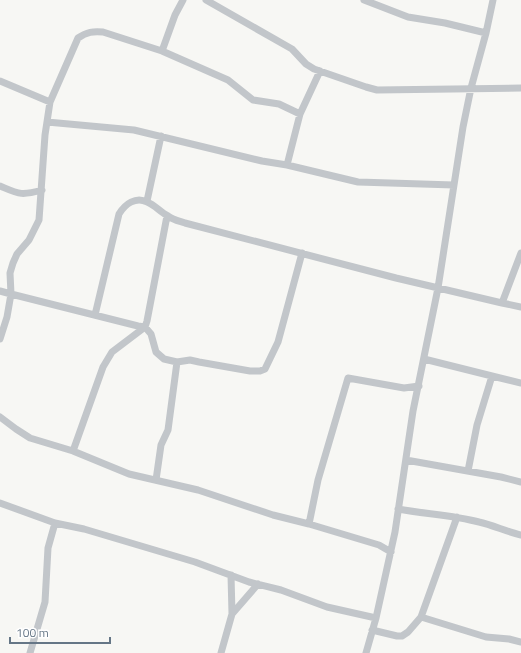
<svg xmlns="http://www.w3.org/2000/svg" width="521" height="653" font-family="'Titillium Web',sans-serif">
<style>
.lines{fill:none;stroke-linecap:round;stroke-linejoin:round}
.street{stroke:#c2c6ca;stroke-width:7}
</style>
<rect width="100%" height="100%" fill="#f7f7f4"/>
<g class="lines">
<path class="street" d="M206,0L292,49L306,64L314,69L366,87L377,90L521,88
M364,0L408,17L445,23L486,33
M162,51L175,15L183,0
M0,81L50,102
M47,122L134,130L262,161L287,165L358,182L454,185
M287,165L300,114L320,71
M0,186C19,194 21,196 42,190
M147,201L161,136
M0,291L11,294L10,273L13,263L17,254L29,240L39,220L45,135L50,102L78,38C87,32 93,31 103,32L162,51L228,80L253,100L279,104L300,114
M502,303L521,307
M95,315L119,214C125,204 136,196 147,202C155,205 160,212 168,216C173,220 179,221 185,223L396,278L502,303L521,253
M0,339L7,317L11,294L138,326L145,327L147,321L167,216
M424,359L492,376L521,383
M0,417L16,429L30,438L73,451L129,474L198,490L273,515L309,524L379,545L391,552
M73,451L103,367L112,352L145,327L151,334L156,352L164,359L177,362L190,360L199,362L250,371H260L265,369L278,342L302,253
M406,460L501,477L521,482
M468,471L477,425L492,376
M156,480L161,445L168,430L177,362
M0,503L55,523L84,529L195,562L249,582L281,590L327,607L376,618
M398,509C425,514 453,515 479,522C493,525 507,532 521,535
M309,524L318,480L348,378L404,388L419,386
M232,614L258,584
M421,617L486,637L509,639L521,642
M372,630L397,636H402L408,632L421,617L457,517
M30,653L45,602L48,548L55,523
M221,653L232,614L231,575
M366,653L376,618L395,532L413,411L438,288L463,127L471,88L486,33L493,0"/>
</g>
<path d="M10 637v6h100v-6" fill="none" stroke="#657686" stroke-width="2"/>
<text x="16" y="637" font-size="12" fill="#657686" stroke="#ffffff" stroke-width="3" paint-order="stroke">100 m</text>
</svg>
